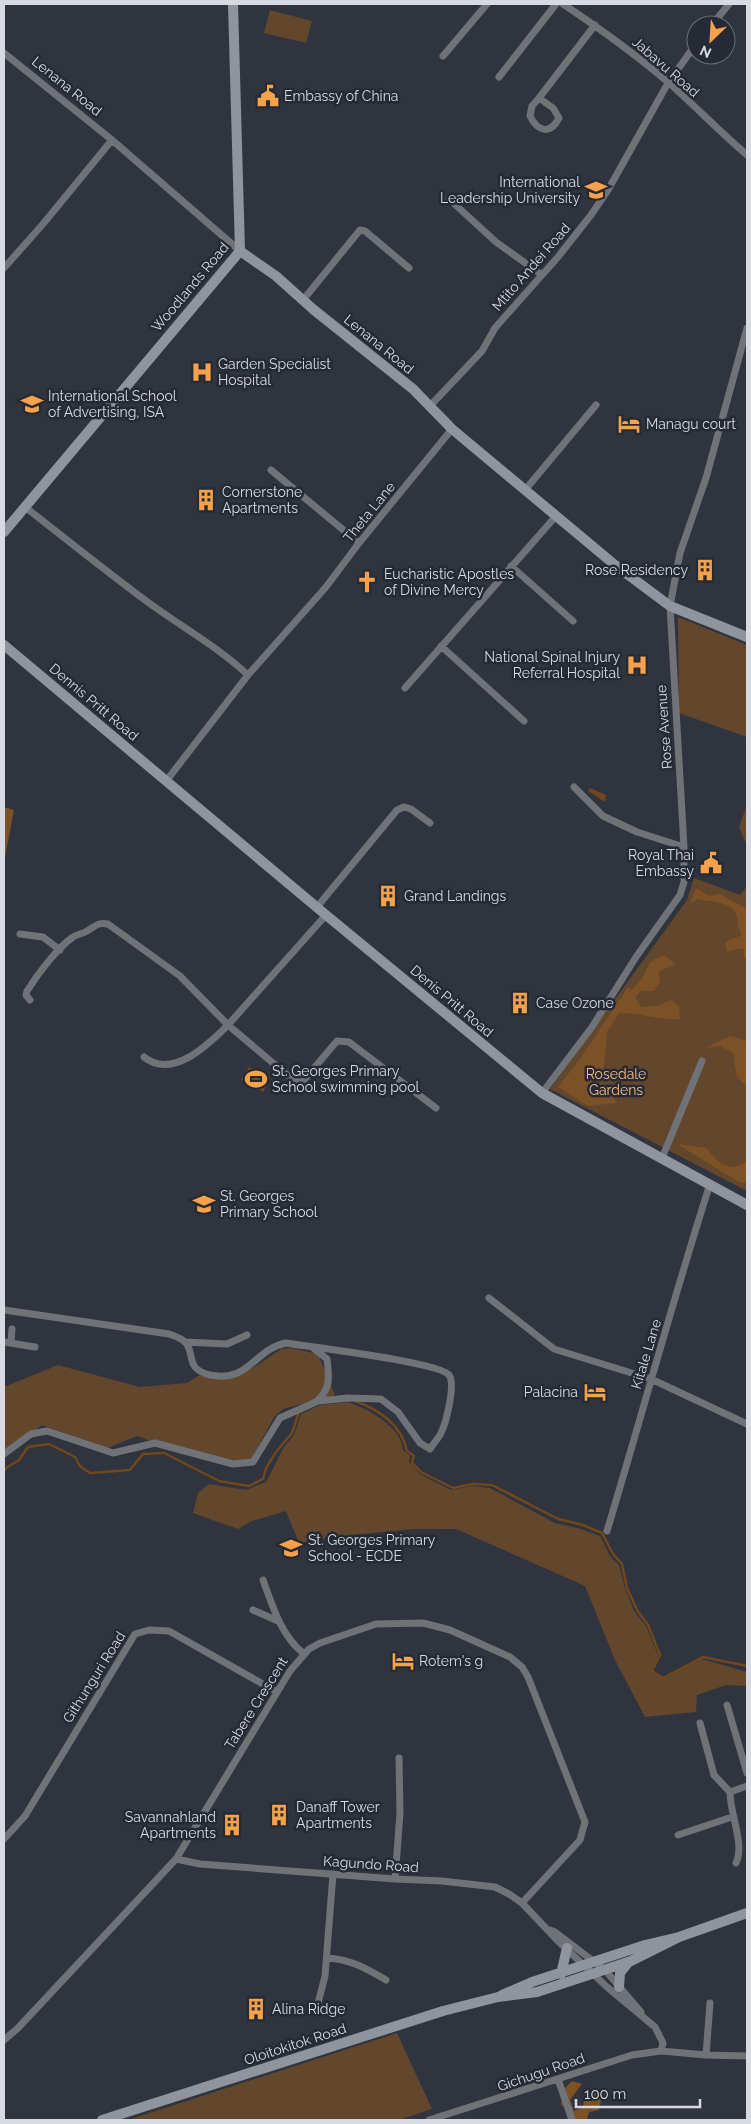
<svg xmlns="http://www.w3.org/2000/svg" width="751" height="2124" font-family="Raleway,sans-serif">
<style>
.green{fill:#63472d}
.forest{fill:#7d5126}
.water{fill:#72471b}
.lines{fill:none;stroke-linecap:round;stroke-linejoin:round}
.stream{stroke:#72471b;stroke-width:2.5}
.street{stroke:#6f7277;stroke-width:7}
.secondary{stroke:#90959d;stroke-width:10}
.labels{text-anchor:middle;stroke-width:5;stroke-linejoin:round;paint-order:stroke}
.street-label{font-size:14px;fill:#d7dae1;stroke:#252a34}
.poi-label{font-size:14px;fill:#d7dae1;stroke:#252a34;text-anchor:start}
.park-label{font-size:14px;fill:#fdb97a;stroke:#252a34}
</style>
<rect width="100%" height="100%" fill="#2f343e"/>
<path class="green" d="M270,10L312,21L306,43L264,33Z
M678,617L747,645V737L679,713Z
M747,805V846L739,827Z
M694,878L740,895L747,886V1191L550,1089L687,900Z
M290,1348L318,1354L335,1395L283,1409L274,1417L251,1460C226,1469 163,1445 137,1436L105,1449L42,1425L4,1452V1387L58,1365L140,1387L187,1383L200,1375L215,1380L233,1377L258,1365L281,1349Z
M348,1402C368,1409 402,1427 403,1450L410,1456L409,1462L420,1474L451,1490L472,1486L490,1488L555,1523L581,1529L600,1536L610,1556L619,1565L625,1588L634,1611L646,1626L658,1655L651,1671L662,1679L702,1659L747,1672V1686L726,1685L697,1695L696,1712L645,1717L615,1660L585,1586L456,1529H415L332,1537L299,1543L286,1511L252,1521L238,1529L193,1513L198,1493L209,1484L246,1490L266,1482L284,1447L294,1435L301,1414L320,1405Z
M397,2033L432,2109L399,2120H128Z"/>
<path class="forest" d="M4,807L14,810L4,862Z
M696,888L709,896L720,894L747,909V959L744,957V949H737L727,952L725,942L742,935C738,928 738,923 737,916C733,901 710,902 697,899L690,904Z
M663,955L676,964L659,971L660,983L654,991H641L635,997L641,1007L657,1006L671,1000L679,1006L680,1019C660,1021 639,1012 619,1013L607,1032L604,1067L596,1085L600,1095L610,1090L617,1103L588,1106L558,1087L580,1059L628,987L632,990L643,977L650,962Z
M730,1036L747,1041L746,1086L737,1077L733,1053L720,1046L706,1048Z
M677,1144L707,1148C717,1163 731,1175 747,1160V1183L739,1182Z
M572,2081L582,2084L570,2100L574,2111L583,2107L585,2093L595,2091L601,2101L599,2110L589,2112L587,2120H576L561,2104L564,2089Z"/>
<path class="water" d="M590,788L606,795L605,802L588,791Z
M249,1067L270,1078L263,1092L241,1080Z"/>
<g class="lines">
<path class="stream" d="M355,1401C378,1409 402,1425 407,1451L414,1456L412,1463L421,1472L453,1488L473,1484L492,1485L558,1519L583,1525L602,1533L613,1554L622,1564L627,1588L637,1610L648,1625L660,1655L652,1671L663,1678L703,1657L747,1666
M4,1471L6,1468L19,1460L28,1447L49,1444L75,1457L80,1466L90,1473L130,1470L143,1454L164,1453L219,1481L249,1486L263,1479L266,1468L276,1452L292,1433L299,1412L302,1411"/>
<path class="street" d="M563,4C599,28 635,54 668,82C695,106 720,132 747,155
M712,25L729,4
M4,53L112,140L240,251
M443,56L487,4
M499,77L556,4
M539,98L553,108L559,118C550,135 538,132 530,116L532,106Z
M539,98L595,25
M449,199L496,242L542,275
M4,268L43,224L112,140
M303,300L360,230L365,231L409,268
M429,407L482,351L495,328L558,257L591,215L608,190L668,83L696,44
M271,470L359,543
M525,490L596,405
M25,507C66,539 107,572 149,603C182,627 218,647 248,675L326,587L359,543L452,429
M511,566L573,621
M441,646L524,721
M405,688L556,516
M167,780L248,675
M574,787L603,816L637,832L684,847
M317,907L397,810L404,807L411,809L430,823
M326,915L228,1025L293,1080L300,1082L304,1080L337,1041L349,1042L436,1108
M20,934L43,937L60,950
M30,1000L26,995L27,991C37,975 57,948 73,937C77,934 83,934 87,931C96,926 97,922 108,924L180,976L228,1025C208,1045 172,1080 144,1057
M542,1093L592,1027L636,957L680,895L684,882V847L670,606L680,553L706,478L747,328
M662,1158L702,1061
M489,1298L554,1349L651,1379L747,1424
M4,1310L169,1334C175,1336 182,1338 186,1343C195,1354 185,1369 210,1375C250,1383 254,1349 286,1343C309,1347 439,1362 449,1375C456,1384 446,1423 441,1433C438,1439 433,1444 430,1449L420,1443L398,1412L381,1399L348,1398L318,1401L280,1418L253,1462L233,1464L155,1443L113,1453L47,1431L31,1434L4,1454
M4,1342L35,1347
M185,1342L227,1344L247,1335
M11,1343L12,1329
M312,1347L327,1359C329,1376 331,1388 318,1400
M607,1531C642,1415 673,1299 710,1184
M263,1580C273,1607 281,1635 303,1653
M253,1610L278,1621
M727,1705L747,1773
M700,1723L714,1775L730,1792
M678,1835L732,1817
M4,1839L25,1816L135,1634L149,1630L169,1631L277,1692
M176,1859L200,1864L395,1879L442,1881L495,1887L509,1894L522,1903L559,1942L607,1987L655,2027L663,2043L661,2051
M736,1863C745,1844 730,1815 730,1792L747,1786
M395,1879L400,1813L399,1758
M550,1930L555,1932L605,1970L641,2012
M327,1958C350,1959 367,1969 386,1980
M316,2011L325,1976L333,1874
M4,2040L18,2028L176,1859L290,1671L309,1649L320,1643L376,1624L423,1623L450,1630L510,1657L522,1667L528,1677L585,1822L580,1840L522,1903
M706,2055L747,2056
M558,2079L572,2120
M429,2120L632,2055L661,2051L706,2055L710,2003"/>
<path class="secondary" d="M240,251L276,276L314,310L413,389L452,429L615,565L670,606L747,637
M4,532L240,251L233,4
M4,645L326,915L542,1093L747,1205
M561,1974L567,1948
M619,1987L620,1973L628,1963
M502,1995L532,1982L645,1945L679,1937L747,1913
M102,2120L443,2011L498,1997L537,1992L631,1961L679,1937"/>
</g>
<defs>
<g id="civic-bare" transform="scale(1.725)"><path d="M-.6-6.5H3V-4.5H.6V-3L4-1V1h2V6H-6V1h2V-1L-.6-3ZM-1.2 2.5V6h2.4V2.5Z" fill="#f7a14a" stroke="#252a34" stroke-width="2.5" paint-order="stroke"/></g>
<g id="university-bare" transform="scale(1.725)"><path d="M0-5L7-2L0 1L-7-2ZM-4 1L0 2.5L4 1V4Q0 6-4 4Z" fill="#f7a14a" stroke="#252a34" stroke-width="2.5" paint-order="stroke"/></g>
<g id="hospital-bare" transform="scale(1.725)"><path d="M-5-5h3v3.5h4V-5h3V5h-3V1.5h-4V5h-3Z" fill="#f7a14a" stroke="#252a34" stroke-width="2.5" paint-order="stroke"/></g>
<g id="school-bare" transform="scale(1.725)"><path d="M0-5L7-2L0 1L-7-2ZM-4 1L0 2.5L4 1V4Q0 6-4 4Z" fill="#f7a14a" stroke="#252a34" stroke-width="2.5" paint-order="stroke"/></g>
<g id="hotel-bare" transform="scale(1.725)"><path d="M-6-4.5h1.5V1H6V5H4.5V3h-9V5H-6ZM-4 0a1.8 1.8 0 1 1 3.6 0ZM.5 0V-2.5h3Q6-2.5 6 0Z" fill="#f7a14a" stroke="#252a34" stroke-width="2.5" paint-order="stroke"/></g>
<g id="building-bare" transform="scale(1.725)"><path d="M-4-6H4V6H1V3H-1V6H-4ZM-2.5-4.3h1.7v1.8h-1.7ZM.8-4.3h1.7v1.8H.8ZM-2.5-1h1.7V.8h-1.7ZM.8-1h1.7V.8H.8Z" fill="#f7a14a" stroke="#252a34" stroke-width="2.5" paint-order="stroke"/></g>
<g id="church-bare" transform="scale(1.725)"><path d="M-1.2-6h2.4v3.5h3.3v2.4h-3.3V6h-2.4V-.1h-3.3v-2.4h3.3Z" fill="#f7a14a" stroke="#252a34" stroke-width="2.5" paint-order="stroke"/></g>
<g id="stadium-bare" transform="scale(1.725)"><path d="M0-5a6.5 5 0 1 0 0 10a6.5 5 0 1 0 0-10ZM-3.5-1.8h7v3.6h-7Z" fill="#f7a14a" stroke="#252a34" stroke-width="2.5" paint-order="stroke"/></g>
</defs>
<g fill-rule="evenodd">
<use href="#civic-bare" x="268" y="96"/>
<use href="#university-bare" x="596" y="190"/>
<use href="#hospital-bare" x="202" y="372"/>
<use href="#school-bare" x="32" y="404"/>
<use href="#hotel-bare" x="629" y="424"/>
<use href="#building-bare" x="206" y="500"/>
<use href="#building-bare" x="705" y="570"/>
<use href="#church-bare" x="367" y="582"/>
<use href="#hospital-bare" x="637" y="665"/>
<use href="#civic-bare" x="711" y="863"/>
<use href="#building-bare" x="388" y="896"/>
<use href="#building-bare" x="520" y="1003"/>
<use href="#stadium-bare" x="256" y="1079"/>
<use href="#school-bare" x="204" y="1204"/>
<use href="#hotel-bare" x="595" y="1392"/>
<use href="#school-bare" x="291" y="1548"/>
<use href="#hotel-bare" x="403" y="1661"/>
<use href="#building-bare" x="279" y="1815"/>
<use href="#building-bare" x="232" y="1825"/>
<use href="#building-bare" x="256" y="2009"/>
</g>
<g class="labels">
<g class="street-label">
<text transform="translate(666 67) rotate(41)" y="5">Jabavu Road</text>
<text transform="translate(67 86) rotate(39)" y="5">Lenana Road</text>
<text transform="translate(531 267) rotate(-49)" y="5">Mtito Andei Road</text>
<text transform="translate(190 287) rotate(-50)" y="5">Woodlands Road</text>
<text transform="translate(379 344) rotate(39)" y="5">Lenana Road</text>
<text transform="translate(369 512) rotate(-51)" y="5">Theta Lane</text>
<text transform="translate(94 702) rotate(40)" y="5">Dennis Pritt Road</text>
<text transform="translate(664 727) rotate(-94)" y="5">Rose Avenue</text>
<text transform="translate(452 1001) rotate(40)" y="5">Denis Pritt Road</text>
<text transform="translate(646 1354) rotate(-73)" y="5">Kitale Lane</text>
<text transform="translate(94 1677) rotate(-58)" y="5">Githunguri Road</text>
<text transform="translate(256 1703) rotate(-58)" y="5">Tabere Crescent</text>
<text transform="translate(371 1864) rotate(4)" y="5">Kagundo Road</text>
<text transform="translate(295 2044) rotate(-18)" y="5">Oloitokitok Road</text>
<text transform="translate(541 2072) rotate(-19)" y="5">Gichugu Road</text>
</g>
<g class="poi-label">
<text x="284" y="101">Embassy of China</text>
<text x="580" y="187" text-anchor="end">International<tspan x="580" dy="16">Leadership University</tspan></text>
<text x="218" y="369">Garden Specialist<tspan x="218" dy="16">Hospital</tspan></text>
<text x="48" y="401">International School<tspan x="48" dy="16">of Advertising, ISA</tspan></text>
<text x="646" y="429">Managu court</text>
<text x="222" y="497">Cornerstone<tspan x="222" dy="16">Apartments</tspan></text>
<text x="688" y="575" text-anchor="end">Rose Residency</text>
<text x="384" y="579">Eucharistic Apostles<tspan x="384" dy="16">of Divine Mercy</tspan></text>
<text x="620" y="662" text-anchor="end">National Spinal Injury<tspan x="620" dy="16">Referral Hospital</tspan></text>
<text x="694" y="860" text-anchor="end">Royal Thai<tspan x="694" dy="16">Embassy</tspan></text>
<text x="404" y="901">Grand Landings</text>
<text x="536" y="1008">Case Ozone</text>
<text x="272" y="1076">St. Georges Primary<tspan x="272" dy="16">School swimming pool</tspan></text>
<text x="220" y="1201">St. Georges<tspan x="220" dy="16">Primary School</tspan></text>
<text x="578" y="1397" text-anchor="end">Palacina</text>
<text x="308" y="1545">St. Georges Primary<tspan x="308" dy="16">School - ECDE</tspan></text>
<text x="419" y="1666">Rotem's g</text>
<text x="296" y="1812">Danaff Tower<tspan x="296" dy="16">Apartments</tspan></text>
<text x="216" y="1822" text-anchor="end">Savannahland<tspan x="216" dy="16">Apartments</tspan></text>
<text x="272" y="2014">Alina Ridge</text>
</g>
<g class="park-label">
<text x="616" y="1079">Rosedale<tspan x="616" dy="16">Gardens</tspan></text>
</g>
</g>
<rect width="751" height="2124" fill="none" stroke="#d7dae1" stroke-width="10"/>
<g transform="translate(711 40) rotate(205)"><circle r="24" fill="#252a34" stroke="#6c7079"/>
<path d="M0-4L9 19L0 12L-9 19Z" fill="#f7a14a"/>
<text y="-8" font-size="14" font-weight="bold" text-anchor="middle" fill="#d7dae1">N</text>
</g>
<path d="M576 2099v8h124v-8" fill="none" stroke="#d7dae1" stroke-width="2.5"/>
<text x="584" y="2099" font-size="15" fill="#d7dae1" stroke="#252a34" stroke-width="4" paint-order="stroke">100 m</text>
</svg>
